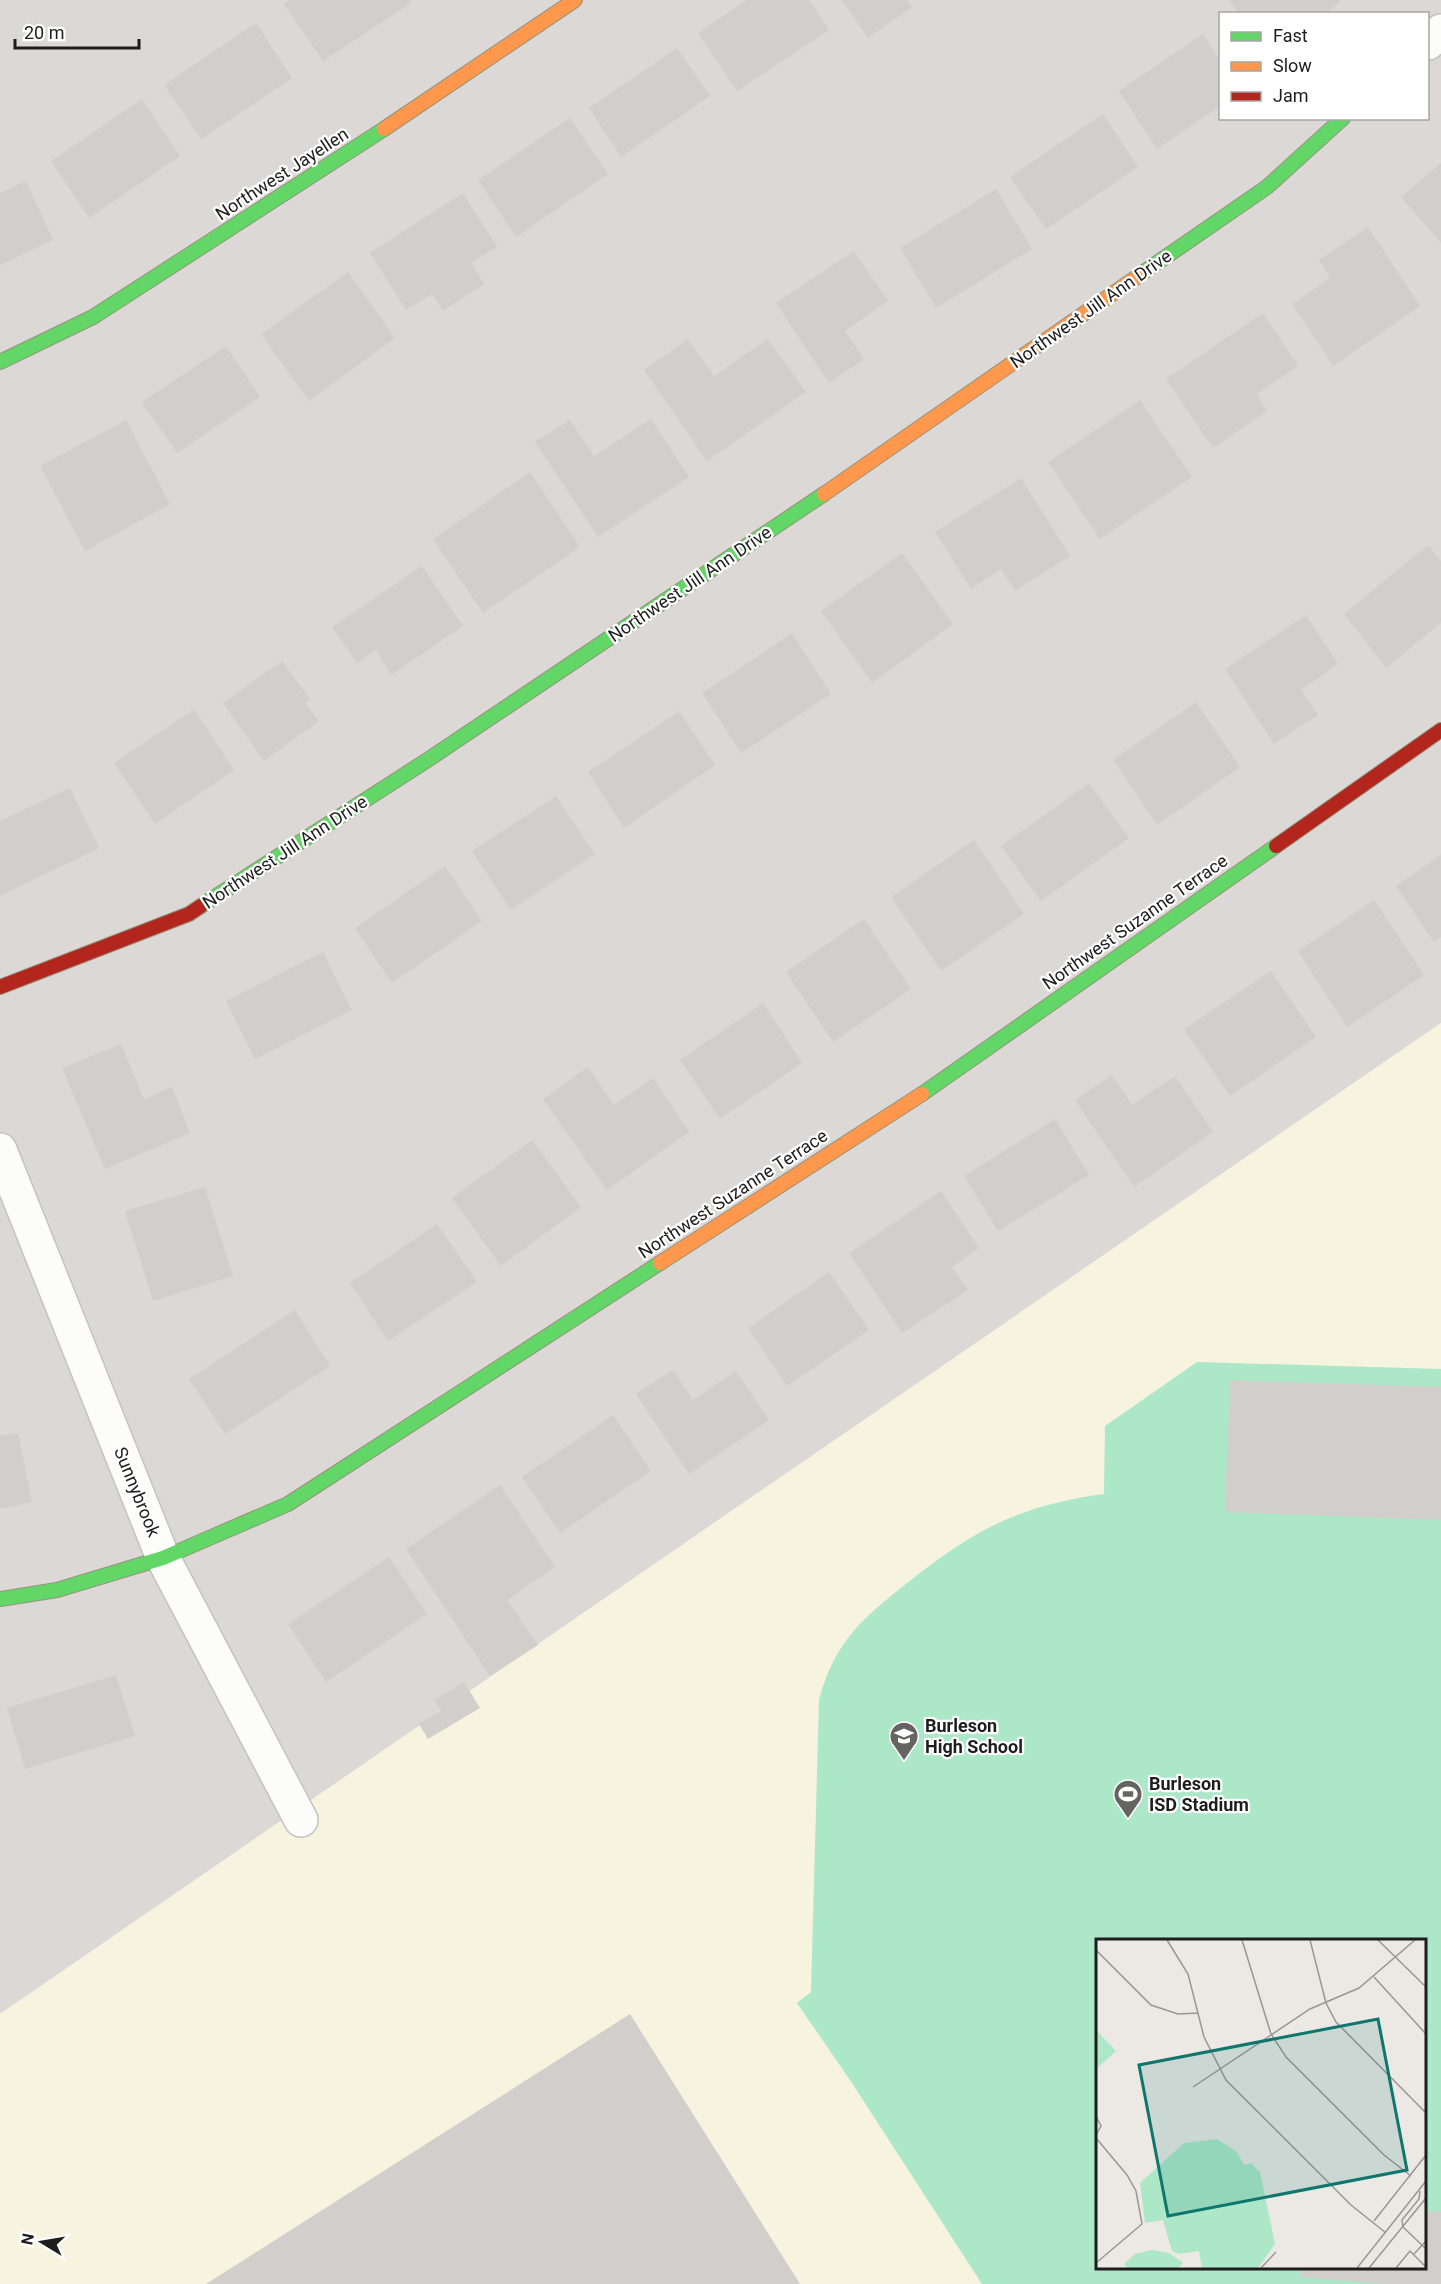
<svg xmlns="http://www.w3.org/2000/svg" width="1441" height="2284" font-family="Roboto,sans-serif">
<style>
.residential{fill:#dbd8d6;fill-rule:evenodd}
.education{fill:#f6f3de;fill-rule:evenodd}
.pitch{fill:#ace7c8;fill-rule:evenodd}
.building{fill:#d2cecb}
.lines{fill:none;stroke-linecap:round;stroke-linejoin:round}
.street-casing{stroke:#c4c3c1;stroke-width:36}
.fast-casing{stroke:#96947c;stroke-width:16}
.slow-casing{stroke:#96947c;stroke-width:16}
.jam-casing{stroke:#96947c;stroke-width:16}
.street{stroke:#fcfcfb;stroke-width:33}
.fast{stroke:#63d668;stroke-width:14}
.slow{stroke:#ff974d;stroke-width:14}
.jam{stroke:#b3261e;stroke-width:14}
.labels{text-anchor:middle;stroke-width:4.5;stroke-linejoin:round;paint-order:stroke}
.street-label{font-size:18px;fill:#1d1d1d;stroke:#fff}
.poi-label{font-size:18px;font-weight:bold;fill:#1d1d1d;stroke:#fff;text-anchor:start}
.inset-road{fill:none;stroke:#999794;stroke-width:1.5}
.view{fill:#0f766e;fill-opacity:0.15;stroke:#0f766e;stroke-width:3}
.inset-edge{fill:none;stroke:#1d1d1d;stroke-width:3}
</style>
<rect width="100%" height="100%" fill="#ece8e4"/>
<path class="residential" d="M0,0H1441V1023L0,2014ZM1220,14H1428V118H1220Z"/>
<path class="education" d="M1441,1023V2284H0V2014ZM1098,1940H1424V2268H1098Z"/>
<path class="pitch" d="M1197,1362L1441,1369V2284H982L852,2083L797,2003L811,1992L819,1700C835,1640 864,1617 911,1580C975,1529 1022,1505 1104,1494L1105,1426ZM1098,1940H1424V2268H1098Z"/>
<path class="building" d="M290,0H409L411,3L323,61L284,4Z
M747,0H809L829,30L737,91L698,33Z
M842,0H907L912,7L868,38Z
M1228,0H1341L1326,14H1240Z
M256,23L292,78L201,139L164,85Z
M1203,34L1220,60V106L1157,149L1119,91Z
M677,48L710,96L621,157L589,108Z
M142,99L180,156L89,218L51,161Z
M1103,114L1138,167L1046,229L1010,177Z
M570,118L608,174L516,237L478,180Z
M1441,163V243L1401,197Z
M26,181L53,240L0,265V193Z
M996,189L1032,249L936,308L900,248Z
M463,193L497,247L471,263L484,284L443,311L432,294L406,310L370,253Z
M1368,227L1420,306L1333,366L1292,304L1330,278L1319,260Z
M854,251L888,301L845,331L864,359L829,383L776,303Z
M348,272L395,338L309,401L261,334Z
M1263,313L1298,366L1257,394L1267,411L1213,448L1166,379Z
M688,339L714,376L768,339L806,392L707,461L644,370Z
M226,346L260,397L177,453L142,402Z
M1140,400L1192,477L1100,539L1048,462Z
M651,419L689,477L598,537L535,442L570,420L594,456Z
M126,420L170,504L85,551L40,466Z
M530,472L580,547L483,613L433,539Z
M1021,478L1070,556L1015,591L1001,569L971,589L935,532Z
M1428,545L1441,561V623L1386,668L1344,614Z
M902,553L953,624L872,683L821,611Z
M422,566L463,626L391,675L376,650L357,663L332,627Z
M1306,615L1338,664L1301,690L1318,715L1274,744L1225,669Z
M792,633L831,694L741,753L702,693Z
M282,661L310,699L305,703L319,721L264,761L223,703Z
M1196,702L1240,767L1157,825L1113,760Z
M194,709L234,770L155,824L114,763Z
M679,711L715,765L624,828L588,772Z
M1089,783L1129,838L1041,901L1001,846Z
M70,788L99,848L0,896V821Z
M556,796L595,854L511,910L472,851Z
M974,840L1024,914L941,971L891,897Z
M1441,855V937L1434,942L1396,886Z
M445,866L482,921L392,983L355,928Z
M1374,900L1424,975L1347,1027L1298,951Z
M864,919L911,989L833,1042L786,972Z
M323,952L352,1010L255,1059L226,1001Z
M1271,971L1316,1037L1230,1096L1184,1029Z
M763,1003L802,1063L720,1119L680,1060Z
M121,1044L144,1099L172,1087L190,1133L105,1169L62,1068Z
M588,1067L614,1105L653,1078L689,1132L607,1190L543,1099Z
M1112,1075L1132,1105L1175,1076L1213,1132L1134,1187L1075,1100Z
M1055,1119L1089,1175L998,1231L964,1176Z
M532,1140L581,1207L501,1266L452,1198Z
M205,1187L233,1276L153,1301L125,1211Z
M941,1191L979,1248L952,1267L968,1290L902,1333L849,1253Z
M437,1224L477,1282L388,1341L350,1283Z
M829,1272L869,1330L787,1386L748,1328Z
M295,1310L330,1366L225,1434L189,1379Z
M673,1370L693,1400L736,1371L769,1420L689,1474L636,1394Z
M1230,1380L1441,1387V1520L1225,1512Z
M613,1415L651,1471L560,1533L522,1477Z
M18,1433L32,1502L0,1509V1436Z
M500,1485L555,1567L507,1600L538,1645L490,1676L406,1549Z
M389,1557L427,1614L326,1682L288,1624Z
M116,1675L135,1736L25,1769L7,1708Z
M464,1682L480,1708L428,1739L419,1724L441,1711L434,1700Z
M630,2014L800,2284H206Z
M1424,2211L1441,2212V2284H1385L1300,2277L1301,2268H1424Z"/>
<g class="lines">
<g class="street-casing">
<path id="street" d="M1428,43L1441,31
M0,1150L163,1558L301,1820"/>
</g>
<g class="fast-casing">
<path id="fast" d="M1141,274L1267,187L1343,118
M0,362L93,317L384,129
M201,906L429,759L824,494
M922,1094L1276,846
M0,1599L57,1590L163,1558L288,1504L660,1263"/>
</g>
<g class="slow-casing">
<path id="slow" d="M384,129L575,0
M824,494L1141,274
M660,1263L922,1094"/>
</g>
<g class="jam-casing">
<path id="jam" d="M1276,846L1441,730
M0,987L189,914L201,906"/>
</g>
<use href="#street" class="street"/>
<use href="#fast" class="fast"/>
<use href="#slow" class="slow"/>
<use href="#jam" class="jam"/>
</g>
<defs>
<g id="school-pin" transform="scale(1.5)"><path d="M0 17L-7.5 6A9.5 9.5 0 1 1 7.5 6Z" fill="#656463" stroke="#fff"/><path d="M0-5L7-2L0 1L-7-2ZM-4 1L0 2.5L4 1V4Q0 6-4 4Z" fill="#fff"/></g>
<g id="stadium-pin" transform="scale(1.5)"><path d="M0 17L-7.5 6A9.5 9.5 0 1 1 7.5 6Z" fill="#656463" stroke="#fff"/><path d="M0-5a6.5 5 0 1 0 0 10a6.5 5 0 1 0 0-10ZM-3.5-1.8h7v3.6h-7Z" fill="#fff"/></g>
</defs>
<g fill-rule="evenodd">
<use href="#school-pin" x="904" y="1736"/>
<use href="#stadium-pin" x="1128" y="1794"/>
</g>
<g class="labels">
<g class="street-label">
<text transform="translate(282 174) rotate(-33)" y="6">Northwest Jayellen</text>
<text transform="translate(1091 309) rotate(-35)" y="6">Northwest Jill Ann Drive</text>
<text transform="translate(690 584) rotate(-34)" y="6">Northwest Jill Ann Drive</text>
<text transform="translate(285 852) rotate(-33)" y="6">Northwest Jill Ann Drive</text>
<text transform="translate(1135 922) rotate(-35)" y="6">Northwest Suzanne Terrace</text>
<text transform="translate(733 1194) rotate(-33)" y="6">Northwest Suzanne Terrace</text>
<text transform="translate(137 1492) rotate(68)" y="6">Sunnybrook</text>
</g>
<g class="poi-label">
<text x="925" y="1732">Burleson<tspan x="925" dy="21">High School</tspan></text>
<text x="1149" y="1790">Burleson<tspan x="1149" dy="21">ISD Stadium</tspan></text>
</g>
</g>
<g transform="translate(1096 1939)">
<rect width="330" height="330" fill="#ece8e4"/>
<path d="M0,91L20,112L0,130ZM121,200L141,213L148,226L155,224L164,233L179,305L162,329H106L103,312L82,315L76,312L67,281L49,284L44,244L88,204ZM56,311L73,314L87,324L82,329H32L28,325L39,315Z" fill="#ace7c8"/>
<path class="inset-road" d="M71,1L92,35L108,98L130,141L255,266L290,294M146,1L175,95L190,118L288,216L315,237M214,1L230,64L240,83L330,174M282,1L330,48M0,11L55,66L82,75L102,74M278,38L330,95M97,148L214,70L263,49L319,1M0,177L5,187L0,196M0,199L31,236L40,252L46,285L0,324M278,282L330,216M307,288L330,310M307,288L306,281L323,260L324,252M317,316L330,302M165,329L180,313M261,329L330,242M273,329L330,259M300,329L314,312L330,328"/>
<path class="view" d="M282,80L311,231L72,277L43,126Z"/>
<rect width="330" height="330" class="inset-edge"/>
</g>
<rect x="1219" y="12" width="210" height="108" fill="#ffffff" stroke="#a5a5a5" stroke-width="1.5"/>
<rect x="1231" y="32" width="30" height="9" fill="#63d668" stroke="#a5a5a5" stroke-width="1.5"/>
<text x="1273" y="42" font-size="18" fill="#1d1d1d">Fast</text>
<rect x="1231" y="62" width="30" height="9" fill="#ff974d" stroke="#a5a5a5" stroke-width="1.5"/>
<text x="1273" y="72" font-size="18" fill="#1d1d1d">Slow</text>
<rect x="1231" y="92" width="30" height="9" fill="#b3261e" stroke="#a5a5a5" stroke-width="1.5"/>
<text x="1273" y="102" font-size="18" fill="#1d1d1d">Jam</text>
<g transform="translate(42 2242) rotate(281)" stroke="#ffffff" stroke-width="4.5" paint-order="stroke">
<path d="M0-4.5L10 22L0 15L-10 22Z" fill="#1d1d1d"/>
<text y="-9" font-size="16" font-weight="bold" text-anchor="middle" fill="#1d1d1d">N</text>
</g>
<path d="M15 39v9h124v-9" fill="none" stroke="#1d1d1d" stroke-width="3"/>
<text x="24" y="39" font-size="18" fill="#1d1d1d" stroke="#ffffff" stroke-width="4.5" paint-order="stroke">20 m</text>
</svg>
